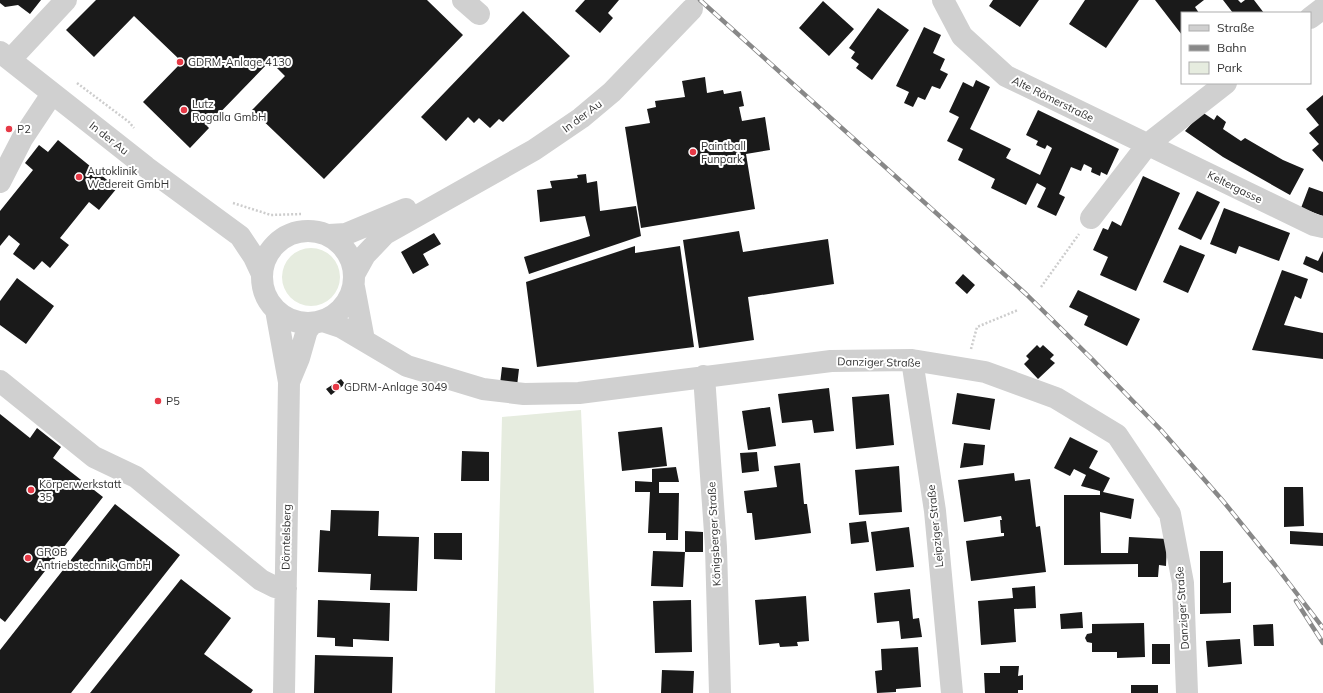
<svg xmlns="http://www.w3.org/2000/svg" width="1323" height="693" font-family="Mulish,sans-serif">
<style>
.green{fill:#e6ecdf}
.building{fill:#1a1a1a}
.lines{fill:none;stroke-linecap:round;stroke-linejoin:round}
.path{stroke:#cdcdcd;stroke-width:2.5;stroke-dasharray:2 2;stroke-linecap:butt}
.minor{stroke:#d0d0d0;stroke-width:22}
.rail-casing{stroke:#888;stroke-width:4.5}
.rail{stroke:#fff;stroke-width:3;stroke-dasharray:9;stroke-linecap:butt}
.poi-dot{fill:#e63946;stroke:#fff;stroke-width:1.5}
.labels{text-anchor:middle;stroke-width:4;stroke-linejoin:round;paint-order:stroke}
.poi-label{font-size:11px;fill:#333;stroke:#fff;text-anchor:start}
.street-label{font-size:11px;fill:#333;stroke:#fff}
</style>
<rect width="100%" height="100%" fill="#fff"/>
<path class="green" d="M282 277a29 29 0 1 1 58 0a29 29 0 1 1-58 0Z
M581,410L594,693H495L502,417Z"/>
<path class="building" d="M0,0H41L30,14L18,5L5,7L0,3Z
M96,0H427L463,35L324,179L252,110L285,76L270,61L207,126L209,128L190,148L143,102L180,64L178,62L180,60L134,16L94,57L66,30Z
M585,0H619L608,13L613,18L600,33L575,11Z
M993,0H1039L1020,27L989,6Z
M1085,0H1139L1106,48L1069,24Z
M1155,0H1204L1195,7L1199,13H1182V35Z
M1223,0H1238L1241,3L1245,0H1254L1264,13H1233Z
M823,1L854,29L829,56L799,28Z
M878,8L909,30L872,80L856,68L859,64L851,58L855,52L849,48Z
M523,11L570,56L503,122L499,119L490,128L479,118L474,123L468,117L446,141L421,117Z
M924,27L941,35L933,53L945,59L940,70L948,74L940,89L932,86L925,100L918,97L913,107L904,103L909,92L896,86Z
M705,77L707,93L723,90L724,94L741,91L744,106L739,107L742,121L765,117L770,150L746,154L755,209L641,228L625,127L650,123L647,109L656,107L655,101L685,97L682,81Z
M976,80L990,87L970,129L1011,149L1006,158L1040,175L1052,148L1047,145L1045,149L1036,145L1038,141L1026,135L1038,110L1119,149L1107,175L1101,172L1100,176L1091,172L1092,168L1084,164L1081,171L1071,167L1059,194L1065,197L1056,216L1037,207L1046,188L1037,183L1026,205L991,188L995,179L958,160L963,149L947,141L959,117L949,112L963,82L973,87Z
M1323,95V162L1312,150L1319,144L1309,133L1319,125L1306,109Z
M1202,112L1214,120L1217,115L1226,122L1223,129L1241,141L1245,138L1283,160L1304,169L1290,195L1223,157L1185,131Z
M58,140L117,188L99,210L89,202L60,238L69,245L50,268L42,261L34,270L13,254L20,244L9,235L0,246V211L33,170L25,163L39,145L48,152Z
M586,174L587,183L597,181L600,211L636,206L641,236L529,274L524,257L590,236L585,216L540,222L537,190L552,188L550,181L578,178L577,175Z
M1143,176L1180,193L1136,291L1100,275L1108,257L1093,250L1103,228L1108,230L1112,221L1121,226Z
M1309,187L1323,192V216L1301,208Z
M1197,191L1220,202L1201,240L1178,229Z
M1224,208L1290,233L1279,261L1239,246L1236,254L1210,244Z
M739,231L743,252L828,239L834,284L748,297L754,340L699,348L683,240Z
M434,233L441,244L423,254L429,265L413,274L401,252Z
M1180,245L1205,255L1188,293L1163,282Z
M635,246V253L680,246L694,347L537,367L526,282Z
M1323,251V273L1303,264L1306,256L1318,261Z
M1282,270L1308,279L1301,299L1295,296L1284,325L1323,333V359L1252,350Z
M963,274L975,285L967,294L955,283Z
M17,278L54,306L26,344L0,325V301Z
M1078,290L1140,319L1127,346L1084,325L1088,316L1069,307Z
M1037,345L1040,348L1043,345L1054,355L1050,359L1055,363L1038,379L1024,364L1029,359L1026,356Z
M502,367L519,369L517,386L500,384Z
M341,379L345,384L331,395L326,389Z
M829,388L834,431L814,433L812,420L782,423L778,394Z
M957,393L995,399L990,430L952,424Z
M889,394L894,445L856,449L852,397Z
M770,407L776,446L748,450L742,411Z
M0,414L30,438L37,428L61,447L53,458L103,497L5,622L0,618Z
M662,427L667,466L622,471L618,432Z
M1070,437L1098,451L1089,468L1110,478L1103,492L1134,499L1131,519L1100,512L1101,553H1128L1129,537L1167,539L1166,566L1159,565L1158,577H1138V564L1064,565V495H1100V491L1081,486L1086,475L1074,469L1070,476L1054,468Z
M964,443L985,445L983,465L960,468Z
M462,451L489,452V481H461Z
M757,452L759,471L742,473L740,453Z
M800,463L804,504H807L811,533L755,540L752,513H747L744,491L777,487L774,466Z
M899,466L902,512L859,515L855,470Z
M676,467L679,482H659V493H679L678,540H666V533H648L650,492H635V481L652,482V469Z
M1014,473L1015,481L1030,479L1036,527L1040,526L1046,572L971,581L966,541L1004,536V533H1001L1000,520H1002L1001,516L964,522L958,480Z
M1284,487H1303L1304,526L1284,527Z
M115,504L180,555L71,693H0V650Z
M331,510L379,511L378,536L419,537L417,591L370,590L371,574L318,572L320,530L330,531Z
M866,521L869,542L851,544L849,523Z
M909,527L914,567L876,571L871,532Z
M685,531L703,532V552H685Z
M1290,531L1323,533V546L1290,544Z
M434,533H462V560L434,559Z
M653,551L685,552L683,587L651,586Z
M1200,551H1223V583L1231,582V613L1200,614Z
M181,579L231,618L204,654L253,690L251,693H90Z
M1035,586L1036,608L1014,609L1016,642L981,645L978,601L1013,598L1012,588Z
M910,589L913,619L919,618L922,637L901,639L899,621L877,623L874,593Z
M806,596L809,641L797,642L798,646L780,647L779,643L759,645L755,600Z
M318,600L390,603L389,641L353,639V647L335,646V638L317,637Z
M691,600L692,652L655,653L653,601Z
M1082,612L1083,628L1061,629L1060,614Z
M1144,623L1145,657L1117,658V652H1092V643L1087,642L1085,638L1087,634L1092,633V624Z
M1273,624L1274,646H1254L1253,625Z
M1240,639L1242,664L1208,667L1206,641Z
M1152,644H1170V664H1152Z
M918,647L921,687L896,689V692L877,693L875,671L882,670L881,649Z
M315,655L393,657L392,693H314Z
M1000,666H1019L1018,676L1023,675V690H1018V693H985L984,673H1000Z
M662,670L694,671L693,693H661Z
M1131,685H1158V693H1131Z"/>
<g class="lines">
<path class="path" d="M77,83L129,122L134,128
M233,203L271,215L301,214
M1041,287L1079,234
M971,349L977,327L1018,310"/>
<path class="minor" d="M463,0L479,14
M943,0L962,36L1006,76L1314,225L1323,227
M1310,18L1323,8
M0,52L146,167L240,236L254,257L262,274
M10,60L66,0
M0,182L22,139L52,94
M1091,218L1148,144L1226,83
M262 277a46 46 0 1 1 92 0a46 46 0 1 1-92 0Z
M329,235L346,234L406,209
M355,273L365,255L385,234L534,150L581,118L612,92L692,9
M354,287L364,340
M276,310L289,382L284,693
M323,321L341,327L407,366L483,389L524,394L579,393L831,361L912,360L985,372L1056,398L1117,435L1170,514L1183,583L1187,693
M912,360L935,511L952,693
M704,376L716,547L720,693
M0,381L94,457L136,477L261,580L275,587L286,588
M289,382L299,358L307,330L313,323"/>
<g class="rail-casing">
<path id="rail" d="M700,0L1026,294L1092,359L1161,430L1223,501L1275,565L1323,628
M1296,601L1323,643"/>
</g>
<use href="#rail" class="rail"/>
</g>
<g class="poi-dot">
<circle cx="180" cy="62" r="4"/>
<circle cx="184" cy="110" r="4"/>
<circle cx="9" cy="129" r="4"/>
<circle cx="693" cy="152" r="4"/>
<circle cx="79" cy="177" r="4"/>
<circle cx="336" cy="387" r="4"/>
<circle cx="158" cy="401" r="4"/>
<circle cx="31" cy="490" r="4"/>
<circle cx="28" cy="558" r="4"/>
</g>
<g class="labels">
<g class="poi-label">
<text x="188" y="66">GDRM-Anlage 4130</text>
<text x="192" y="108">Lutz<tspan x="192" dy="13">Rogalla GmbH</tspan></text>
<text x="17" y="133">P2</text>
<text x="701" y="150">Paintball<tspan x="701" dy="13">Funpark</tspan></text>
<text x="87" y="175">Autoklinik<tspan x="87" dy="13">Wedereit GmbH</tspan></text>
<text x="344" y="391">GDRM-Anlage 3049</text>
<text x="166" y="405">P5</text>
<text x="39" y="488">Körperwerkstatt<tspan x="39" dy="13">35</tspan></text>
<text x="36" y="556">GROB<tspan x="36" dy="13">Antriebstechnik GmbH</tspan></text>
</g>
<g class="street-label">
<text transform="translate(1053 99) rotate(26)" y="4">Alte Römerstraße</text>
<text transform="translate(582 116) rotate(-37)" y="4">In der Au</text>
<text transform="translate(109 138) rotate(38)" y="4">In der Au</text>
<text transform="translate(1235 187) rotate(26)" y="4">Keltergasse</text>
<text transform="translate(879 362) rotate(1)" y="4">Danziger Straße</text>
<text transform="translate(935 526) rotate(-96)" y="4">Leipziger Straße</text>
<text transform="translate(714 534) rotate(-93)" y="4">Königsberger Straße</text>
<text transform="translate(286 537) rotate(-89)" y="4">Dörntelsberg</text>
<text transform="translate(1182 608) rotate(-94)" y="4">Danziger Straße</text>
</g>
</g>
<rect x="1181" y="12" width="130" height="72" fill="#ffffff" stroke="#adadad"/>
<rect x="1189" y="25" width="20" height="6" fill="#d0d0d0" stroke="#adadad"/>
<text x="1217" y="32" font-size="12" fill="#333333">Straße</text>
<rect x="1189" y="45" width="20" height="6" fill="#888888" stroke="#adadad"/>
<text x="1217" y="52" font-size="12" fill="#333333">Bahn</text>
<rect x="1189" y="62" width="20" height="12" fill="#e6ecdf" stroke="#adadad"/>
<text x="1217" y="72" font-size="12" fill="#333333">Park</text>
</svg>
